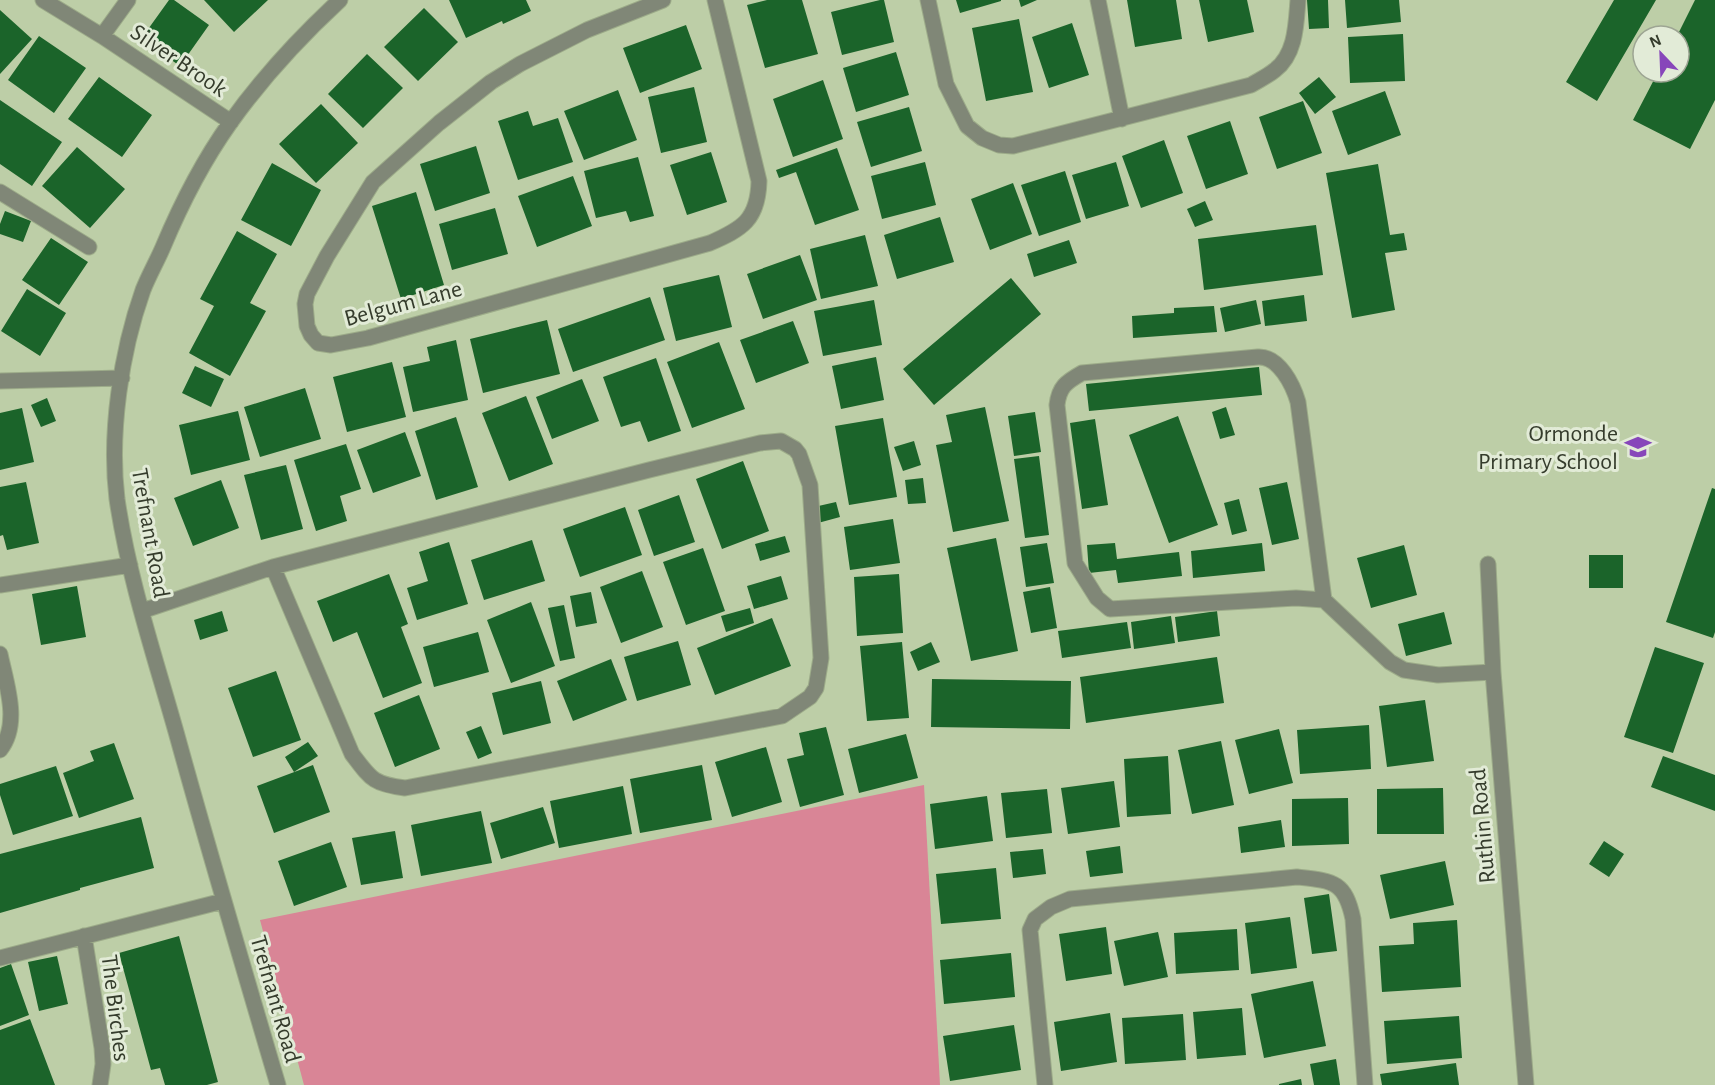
<svg xmlns="http://www.w3.org/2000/svg" width="1715" height="1085" font-family="'Alegreya Sans',sans-serif">
<style>
.green{fill:#d98596}
.building{fill:#1b642a}
.lines{fill:none;stroke-linecap:round;stroke-linejoin:round}
.minor-casing{stroke:#9cab89;stroke-width:17}
.minor{stroke:#808777;stroke-width:15}
.labels{text-anchor:middle;stroke-width:6;stroke-linejoin:round;paint-order:stroke}
.street-label{font-size:24px;fill:#353c2c;stroke:#e2ebd7}
.poi-label{font-size:24px;fill:#353c2c;stroke:#e2ebd7;text-anchor:end}
</style>
<rect width="100%" height="100%" fill="#bdcea7"/>
<path class="green" d="M924,785L940,1085H304L260,920Z"/>
<path class="building" d="M169,0H174L209,25L180,66L141,39Z
M204,0H268L234,32Z
M449,0H526L531,11L503,24L502,21L466,38Z
M767,0H802L818,54L765,68L747,5Z
M880,0H884L894,42L842,55L831,12Z
M956,0H1001V1L960,13Z
M1019,0H1037L1021,7Z
M1127,0H1176L1182,39L1135,47Z
M1199,0H1247L1254,32L1208,42Z
M1307,0H1328L1329,28L1309,29Z
M1345,0H1399L1401,22L1347,28Z
M1614,0H1656L1597,101L1566,82Z
M1695,0H1715V100L1690,149L1633,120L1658,72H1679V36H1677Z
M424,8L458,42L418,81L384,47Z
M0,10L32,39L0,74Z
M1019,19L1033,92L986,101L972,28Z
M1072,23L1089,75L1049,88L1032,37Z
M686,25L702,69L640,93L623,48Z
M1403,34L1405,81L1350,83L1348,37Z
M39,36L86,68L54,113L8,80Z
M896,52L909,95L856,112L843,68Z
M367,54L403,88L363,128L328,94Z
M99,77L152,115L122,157L68,119Z
M1319,77L1336,97L1315,114L1299,93Z
M823,80L843,139L793,157L773,99Z
M694,87L707,142L661,153L648,97Z
M618,90L637,140L584,160L564,111Z
M1385,91L1401,135L1348,155L1332,111Z
M0,100L62,142L32,186L0,164Z
M1303,101L1322,153L1277,169L1259,117Z
M321,104L358,143L316,183L279,144Z
M909,107L922,151L871,167L857,122Z
M528,111L533,126L558,118L573,162L518,180L498,121Z
M1230,121L1248,174L1206,189L1187,136Z
M1164,140L1183,193L1141,208L1122,156Z
M476,146L490,193L435,211L420,164Z
M77,147L125,189L90,228L42,186Z
M837,148L859,210L815,225L796,172L779,178L776,170Z
M711,152L727,202L687,215L670,165Z
M638,157L654,216L630,222L626,211L596,218L584,171Z
M925,162L936,205L882,219L871,176Z
M1116,162L1129,206L1086,219L1072,175Z
M272,163L321,190L291,246L241,220Z
M1378,164L1390,235L1404,233L1407,250L1385,253L1395,310L1352,318L1326,173Z
M1065,171L1081,222L1039,236L1021,185Z
M573,176L592,226L537,247L518,196Z
M1013,183L1032,234L990,250L971,199Z
M416,192L444,285L401,299L372,206Z
M1205,201L1213,220L1195,227L1187,209Z
M495,208L508,254L452,270L439,224Z
M5,211L31,221L23,242L0,234V224Z
M940,217L954,262L897,279L884,235Z
M1316,225L1323,275L1204,290L1198,239Z
M237,231L277,254L250,303L266,311L230,376L189,353L214,306L200,299Z
M865,235L878,286L821,299L810,249Z
M51,238L88,262L59,305L22,280Z
M1069,240L1077,263L1034,277L1027,254Z
M800,255L817,300L763,319L747,274Z
M719,275L732,327L676,341L663,288Z
M1011,278L1041,314L934,405L903,369Z
M27,289L66,313L40,356L1,331Z
M1304,295L1307,321L1265,326L1262,301Z
M650,297L665,340L573,372L558,329Z
M874,300L882,345L823,356L814,311Z
M1256,300L1261,324L1225,332L1220,308Z
M1214,306L1217,332L1133,338L1132,316L1174,313V308Z
M547,320L560,374L483,393L470,339Z
M793,321L809,363L756,383L740,340Z
M456,340L468,400L413,412L403,367L430,361L427,347Z
M719,342L745,409L692,428L667,362Z
M876,357L884,400L841,409L832,366Z
M656,358L681,431L648,442L640,421L621,427L603,377Z
M392,362L406,417L347,432L333,377Z
M195,366L224,379L211,407L182,393Z
M1259,367L1262,395L1089,411L1086,384Z
M582,379L599,421L552,439L536,397Z
M305,388L321,439L260,457L244,407Z
M526,396L553,464L509,481L482,413Z
M47,398L56,421L41,427L31,405Z
M985,407L1009,521L953,532L936,445L952,442L946,415Z
M1226,407L1235,435L1220,439L1212,412Z
M22,408L34,462L0,470V413Z
M238,411L250,460L191,475L179,425Z
M1035,412L1041,452L1014,456L1008,416Z
M1178,416L1218,525L1169,543L1129,435Z
M456,417L478,487L436,500L415,431Z
M883,418L897,497L849,505L835,426Z
M1095,419L1108,505L1082,509L1070,423Z
M405,432L421,476L373,493L357,450Z
M914,441L921,465L903,471L894,447Z
M346,444L361,489L340,496L347,521L316,531L294,460Z
M1039,456L1049,535L1025,538L1014,459Z
M743,461L769,531L722,549L696,479Z
M286,465L303,529L261,540L244,475Z
M923,478L926,503L908,504L905,480Z
M221,480L239,528L193,546L174,498Z
M26,482L39,543L7,550L3,535L0,536V487Z
M1287,482L1299,539L1272,545L1259,488Z
M1712,488L1715,489V632L1713,638L1666,622Z
M679,495L695,542L654,556L638,510Z
M1239,499L1247,531L1232,535L1224,503Z
M836,502L840,517L818,523L814,507Z
M625,507L642,555L580,577L563,529Z
M893,519L900,563L850,570L844,527Z
M785,536L790,552L760,561L755,544Z
M996,538L1018,651L971,661L947,548Z
M532,540L545,581L484,600L471,560Z
M449,542L468,604L417,620L407,588L428,581L419,552Z
M1047,543L1054,583L1026,587L1020,547Z
M1115,543L1117,559L1179,552L1182,576L1118,583L1116,570L1089,573L1087,545Z
M1262,543L1265,571L1193,578L1191,551Z
M1404,545L1417,595L1371,608L1357,558Z
M703,548L725,611L686,625L663,562Z
M1589,555H1623V588H1589Z
M642,571L663,627L621,643L600,587Z
M389,574L408,624L401,627L422,683L383,698L357,632L333,642L317,601Z
M899,574L903,633L857,636L854,577Z
M781,576L788,599L754,609L747,586Z
M77,586L86,637L41,645L32,594Z
M1050,587L1057,628L1031,633L1023,592Z
M591,592L597,623L576,627L570,596Z
M531,602L555,666L511,683L487,620Z
M564,605L575,658L560,661L548,608Z
M750,608L754,623L726,632L721,616Z
M222,611L228,631L200,640L194,620Z
M1217,611L1220,636L1178,642L1175,617Z
M1444,612L1452,644L1406,656L1398,624Z
M1171,616L1175,643L1134,649L1131,622Z
M772,618L791,666L715,695L697,648Z
M1127,622L1131,648L1062,658L1058,631Z
M478,632L489,672L434,687L423,647Z
M678,641L691,685L637,701L624,657Z
M902,642L909,718L867,721L860,646Z
M931,642L940,662L918,671L910,652Z
M1655,647L1704,663L1673,753L1624,737Z
M1217,657L1224,703L1086,723L1080,677Z
M611,659L627,700L573,721L557,681Z
M276,671L301,740L253,757L228,688Z
M932,679L1071,681L1070,729L931,727Z
M541,681L551,723L503,735L492,693Z
M419,695L440,749L395,767L374,713Z
M1425,700L1434,761L1387,767L1379,706Z
M1369,725L1371,769L1300,774L1297,730Z
M481,726L492,753L478,759L466,732Z
M826,727L844,795L800,807L787,759L804,755L799,733Z
M1279,729L1293,783L1249,794L1235,740Z
M906,734L918,778L859,793L848,749Z
M1221,741L1234,805L1192,814L1178,750Z
M308,742L318,756L294,772L285,757Z
M114,743L134,799L79,818L63,773L94,761L90,751Z
M766,747L782,802L732,817L715,762Z
M1168,756L1171,814L1127,817L1124,759Z
M1663,756L1715,775V811L1651,787Z
M313,765L330,812L274,833L257,786Z
M702,765L712,820L640,833L630,779Z
M56,766L73,816L13,835L0,795V784Z
M1114,781L1120,827L1068,834L1061,788Z
M623,786L632,834L559,848L550,801Z
M1443,788L1444,834H1377V789Z
M1047,789L1052,833L1006,838L1001,793Z
M987,796L993,841L935,849L930,804Z
M1348,798L1349,844L1292,846V799Z
M543,807L555,843L501,859L490,823Z
M481,811L492,863L421,876L411,825Z
M141,817L154,868L80,888V890L0,913V854Z
M1281,820L1285,847L1241,853L1238,827Z
M395,831L403,878L361,885L352,838Z
M1604,841L1624,854L1609,877L1589,864Z
M331,842L347,887L294,906L278,861Z
M1120,846L1123,873L1090,877L1086,851Z
M1043,849L1046,874L1013,878L1010,852Z
M1445,861L1454,905L1390,919L1380,875Z
M996,868L1001,919L941,924L936,874Z
M1329,894L1337,951L1312,954L1304,898Z
M1290,917L1297,968L1251,974L1245,923Z
M1457,920L1461,987L1382,992L1379,946L1414,944L1413,923Z
M1106,927L1112,974L1066,981L1059,934Z
M1237,929L1239,970L1176,974L1174,933Z
M1158,932L1168,977L1124,986L1114,941Z
M179,936L218,1082L207,1085H165L160,1068L151,1070L119,953Z
M1011,953L1015,997L944,1004L940,960Z
M57,956L68,1004L39,1011L28,962Z
M11,964L29,1015L0,1026V968Z
M1313,981L1326,1046L1264,1058L1251,994Z
M1242,1008L1246,1055L1197,1059L1193,1012Z
M1110,1013L1117,1062L1061,1071L1054,1022Z
M1183,1014L1186,1060L1125,1064L1122,1018Z
M1459,1016L1462,1058L1387,1064L1384,1021Z
M30,1019L55,1085H0V1030Z
M1014,1025L1021,1070L950,1081L943,1036Z
M1336,1059L1340,1085H1314L1310,1064Z
M1456,1063L1459,1085H1382L1380,1074Z
M1301,1079L1302,1085H1279V1084Z"/>
<g class="lines">
<g class="minor-casing">
<path id="minor" d="M43,0L102,36L231,122
M663,0L587,30L520,64L491,82L439,123L373,182L327,256L307,294L305,304L307,326L311,335L318,343L331,345L368,338L710,243C742,229 758,220 759,181L715,0
M928,0L946,84L967,126L982,138L999,145L1013,146L1251,85C1259,80 1268,76 1275,70C1296,54 1296,24 1298,0
M1098,0L1122,119
M102,36L128,0
M0,192L89,247
M0,381L122,378
M1488,564L1493,672L1526,1085
M0,585L130,565
M1324,600L1296,598L1110,609L1097,598L1075,563L1057,405C1059,387 1066,382 1082,373L1258,357C1279,356 1293,385 1298,402L1324,600L1390,662L1404,670L1438,675L1493,672
M142,611L273,567L649,470L760,443L781,441L795,449L799,454L810,485L821,658L816,688L810,697L782,716L405,788C373,784 371,779 352,754L273,567
M0,654C6,683 21,724 0,750
M84,936L102,1048L103,1064L100,1085
M0,958L223,901
M278,1085C244,970 210,855 178,739C156,660 129,581 117,499C109,433 121,352 143,290C149,275 157,261 163,247C181,204 203,161 230,123C262,78 300,37 340,0
M1045,1085L1030,930L1035,919L1051,907L1070,899L1297,877C1333,881 1345,881 1353,919L1365,1085"/>
</g>
<use href="#minor" class="minor"/>
</g>
<defs>
<g id="school-bare" transform="scale(2.07)"><path d="M0-5L7-2L0 1L-7-2ZM-4 1L0 2.5L4 1V4Q0 6-4 4Z" fill="#8746ba" stroke="#e2ebd7" stroke-width="2.5" paint-order="stroke"/></g>
</defs>
<g fill-rule="evenodd">
<use href="#school-bare" x="1638" y="447"/>
</g>
<g class="labels">
<g class="street-label">
<text transform="translate(179 60) rotate(34)" y="8">Silver Brook</text>
<text transform="translate(403 303) rotate(-15)" y="8">Belgum Lane</text>
<text transform="translate(151 533) rotate(80)" y="8">Trefnant Road</text>
<text transform="translate(1482 826) rotate(-95)" y="8">Ruthin Road</text>
<text transform="translate(276 999) rotate(74)" y="8">Trefnant Road</text>
<text transform="translate(116 1008) rotate(83)" y="8">The Birches</text>
</g>
<g class="poi-label">
<text x="1618" y="441">Ormonde<tspan x="1618" dy="28">Primary School</tspan></text>
</g>
</g>
<g transform="translate(1661 54) rotate(337)"><circle r="28" fill="#e2ebd7" stroke="#9da593" stroke-width="1.5"/>
<path d="M0-4.5L10 22L0 15L-10 22Z" fill="#8746ba"/>
<text y="-9" font-size="16" font-weight="bold" text-anchor="middle" fill="#353c2c">N</text>
</g>
</svg>
